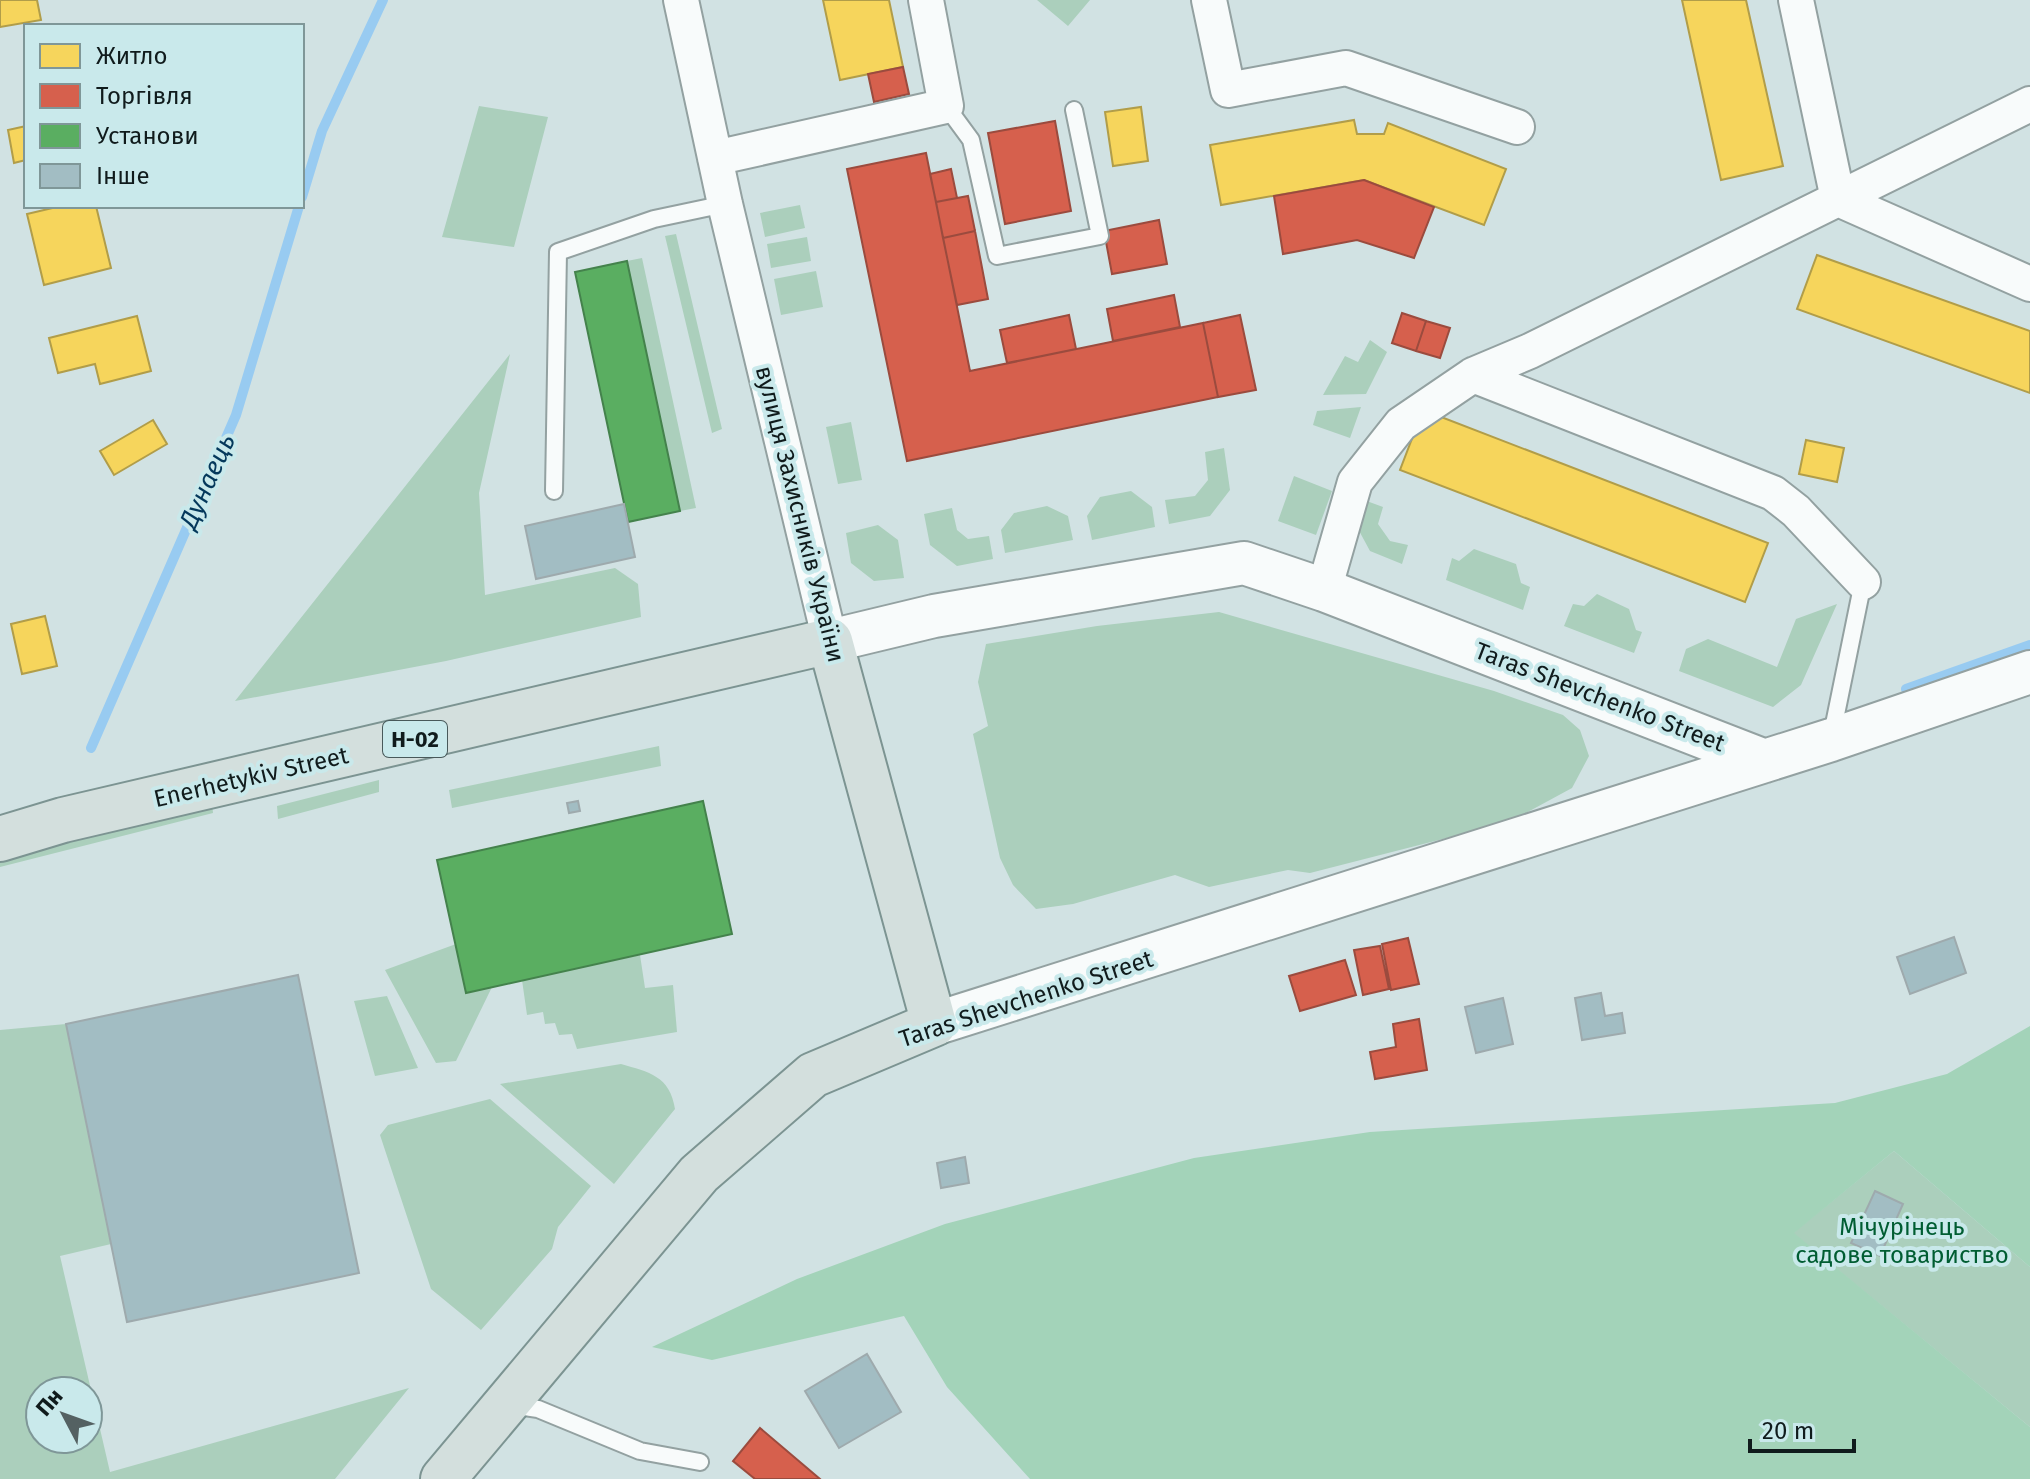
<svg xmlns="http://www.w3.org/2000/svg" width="2030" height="1479" font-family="'Fira Sans',sans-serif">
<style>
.green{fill:#abcfbc;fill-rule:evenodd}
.forest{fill:#a3d3b9}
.homes{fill:#f6d55c;stroke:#b19d49;stroke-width:2}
.shops{fill:#d6604d;stroke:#9b4b3e;stroke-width:2}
.public{fill:#5aae61;stroke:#44824c;stroke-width:2}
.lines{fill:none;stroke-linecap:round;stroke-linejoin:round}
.stream{stroke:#98cbf1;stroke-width:10}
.building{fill:#a2bdc3;stroke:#9eaaad;stroke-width:2}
.service-casing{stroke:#93a1a1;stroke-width:20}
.minor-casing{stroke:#93a1a1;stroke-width:38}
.tertiary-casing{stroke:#93a1a1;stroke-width:46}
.primary-casing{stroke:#7c9492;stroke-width:48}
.service{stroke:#f8fbfb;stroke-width:16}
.minor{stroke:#f8fbfb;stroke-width:34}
.tertiary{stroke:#f8fbfb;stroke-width:42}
.primary{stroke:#d3dfdd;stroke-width:44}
.labels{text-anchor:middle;stroke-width:8;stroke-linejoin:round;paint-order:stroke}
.shield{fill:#c9e9eb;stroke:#48595a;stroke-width:2}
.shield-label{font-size:22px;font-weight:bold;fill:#101b1c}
.street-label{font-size:24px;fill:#101b1c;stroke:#c9e9eb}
.park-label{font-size:24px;fill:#005d32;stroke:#c9e9eb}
.water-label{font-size:26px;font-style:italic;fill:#04385b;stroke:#c9e9eb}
</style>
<rect width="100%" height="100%" fill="#d1e2e3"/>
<path class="green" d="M1037,0H1090L1068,26Z
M479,106L548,117L514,247L442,237Z
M800,205L805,228L765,237L760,213Z
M676,234L722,429L712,433L665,236Z
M807,237L811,261L771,268L767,244Z
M642,258L696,508L680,511L627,261Z
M816,271L823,307L781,315L774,279Z
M1370,340L1387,352L1366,394L1323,395L1345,356L1358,362Z
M510,354L479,493L485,595L615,568L638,584L641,617L446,661L235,701Z
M1361,407L1350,438L1313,425L1317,411Z
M851,422L862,480L838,484L826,427Z
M1224,448L1230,490L1210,516L1169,524L1165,500L1195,496L1208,480L1205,452Z
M1294,476L1332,491L1316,535L1278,521Z
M1131,491L1152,507L1155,527L1092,540L1087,516L1100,497Z
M1364,500L1383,507L1378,524L1390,541L1408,545L1402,564L1370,551L1357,527Z
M1047,506L1068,516L1073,540L1005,553L1001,530L1014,513Z
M952,508L957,530L968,539L989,536L993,559L957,566L930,545L924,514Z
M878,525L898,540L904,578L874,581L851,563L846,533Z
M1474,549L1516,564L1521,583L1530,587L1523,610L1446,580L1452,558L1459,561Z
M1597,594L1629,609L1636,630L1642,632L1634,653L1564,626L1573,604L1584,606Z
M1837,604L1801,685L1773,707L1679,671L1686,649L1708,639L1777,667L1796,619Z
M1219,612L1494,691L1563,715L1580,730L1589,756L1572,788L1509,822L1310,873L1288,870L1209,887L1175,875L1073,904L1036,909L1013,885L1000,858L973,734L988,726L978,682L986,644L1097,626Z
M659,746L661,766L452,808L449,790Z
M379,780V792L278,819L277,806Z
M212,803L213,813L0,867V856Z
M456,944L492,987L456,1061L436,1063L385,970Z
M640,955L645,988L673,985L677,1032L577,1049L572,1034L559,1035L555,1023L545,1024L543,1012L527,1015L522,980Z
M387,996L418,1068L375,1076L354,1001Z
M66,1024L111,1244L60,1256L110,1472L409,1388L335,1479H0V1030ZM40,1391H88V1439H40Z
M621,1064C649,1072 670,1076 675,1109L614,1184L500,1084Z
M490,1099L591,1186L558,1227L552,1249L481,1330L431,1289L380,1135L388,1125Z
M1894,1151L2030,1267V1427L1793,1233Z"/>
<path class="forest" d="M2030,1026V1267L1894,1151L1794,1233L2030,1427V1479H1030L947,1387L904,1316L712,1360L652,1347L797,1279L945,1224L1194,1158L1370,1132L1835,1103L1947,1074Z"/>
<path class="homes" d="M0,0H37L41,20L0,27Z
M823,0H889L903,67L840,80Z
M1682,0H1746L1783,166L1721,180Z
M1141,107L1148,161L1113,166L1105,112Z
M1354,120L1357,134H1384L1388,123L1506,169L1484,225L1364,180L1221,205L1210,145Z
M26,126V160L14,163L8,130Z
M61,206H96L111,268L44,285L27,214Z
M1817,255L2030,331V393L1797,309Z
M137,316L151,371L100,384L95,364L58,373L49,338Z
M1423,410L1768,543L1745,602L1400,470Z
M153,420L167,444L114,475L100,451Z
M1806,440L1844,448L1837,482L1799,474Z
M45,616L57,666L22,674L11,624Z"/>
<path class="shops" d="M903,67L909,94L874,102L868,74Z
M1055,121L1071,211L1005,224L988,133Z
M926,153L970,371L1203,323L1218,397L907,461L847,169Z
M951,169L957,198L936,202L930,174Z
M1364,180L1434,207L1414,258L1357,240L1283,254L1274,196Z
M968,196L975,231L943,238L936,202Z
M1159,220L1167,264L1112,274L1104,231Z
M975,231L988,299L957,305L943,238Z
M1174,295L1180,327L1113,341L1107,309Z
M1402,313L1426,321L1416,351L1392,343Z
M1069,315L1076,349L1007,363L1000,330Z
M1240,315L1256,390L1218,397L1203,323Z
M1426,321L1450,328L1440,358L1416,351Z
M1408,938L1419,984L1391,990L1382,944Z
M1380,946L1389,989L1363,995L1354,950Z
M1345,960L1356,995L1300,1011L1289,976Z
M1419,1019L1427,1070L1375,1079L1370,1052L1396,1047L1393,1024Z
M760,1428L820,1479H755L733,1461Z"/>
<path class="public" d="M627,261L680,511L628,522L575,272Z
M703,801L732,934L466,993L437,860Z"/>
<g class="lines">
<path class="stream" d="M302,197L322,131L383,0
M1906,689L2030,645
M91,748L236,415L299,206"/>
</g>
<path class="building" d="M624,504L635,557L536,579L525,526Z
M578,801L580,811L569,813L567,803Z
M1954,937L1966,973L1910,994L1897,957Z
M298,975L359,1273L127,1322L66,1024Z
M1601,993L1605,1016L1622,1013L1625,1033L1582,1040L1575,998Z
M1503,998L1513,1044L1476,1053L1465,1007Z
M965,1157L969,1183L941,1188L937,1163Z
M1875,1191L1903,1204L1880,1256L1851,1243Z
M867,1354L901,1412L839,1448L805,1391Z"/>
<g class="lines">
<g class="service-casing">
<path id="service" d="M946,106L971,140L997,256L1100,236L1074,110
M554,491L558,252L654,219L725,204
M1832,734L1863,582
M511,1405L538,1409L640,1451L700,1462"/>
</g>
<g class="minor-casing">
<path id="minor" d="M681,0L725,204L830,641
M1209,0L1228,90L1346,68L1517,127
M1796,0L1838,199L2030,284
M715,158L946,106L926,0
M1473,375L1530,351L2030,104
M1324,590L1355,482L1401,424L1473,375L1773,493L1796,511L1863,582"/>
</g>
<g class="tertiary-casing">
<path id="tertiary" d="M830,641L934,616L1244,563L1324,590L1765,761
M934,1024L1831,740L2030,672"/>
</g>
<g class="primary-casing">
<path id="primary" d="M0,839L63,820L830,641L934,1024L813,1075L699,1174L443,1479"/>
</g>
<use href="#service" class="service"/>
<use href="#minor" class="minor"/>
<use href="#tertiary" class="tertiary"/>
<use href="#primary" class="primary"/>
</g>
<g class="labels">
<rect class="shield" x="383" y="721" width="64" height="36" rx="6"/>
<g class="shield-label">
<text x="415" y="747">Н-02</text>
</g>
<g class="street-label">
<text transform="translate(800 514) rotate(76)" y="8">вулиця Захисників України</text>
<text transform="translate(1600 697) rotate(21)" y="8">Taras Shevchenko Street</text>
<text transform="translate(251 777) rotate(-13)" y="8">Enerhetykiv Street</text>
<text transform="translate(1026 999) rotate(-18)" y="8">Taras Shevchenko Street</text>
</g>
<g class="park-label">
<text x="1902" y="1235">Мічурінець<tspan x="1902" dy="28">садове товариство</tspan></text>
</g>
<g class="water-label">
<text transform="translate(207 481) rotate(-66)" y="9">Дунаець</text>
</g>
</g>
<rect x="24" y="24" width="280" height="184" fill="#c9e9eb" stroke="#7f9798" stroke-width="2"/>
<rect x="40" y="44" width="40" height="24" fill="#f6d55c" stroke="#7f9798" stroke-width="2"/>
<text x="96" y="64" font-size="24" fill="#101b1c">Житло</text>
<rect x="40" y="84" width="40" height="24" fill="#d6604d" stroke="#7f9798" stroke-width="2"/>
<text x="96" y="104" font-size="24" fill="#101b1c">Торгівля</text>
<rect x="40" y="124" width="40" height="24" fill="#5aae61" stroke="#7f9798" stroke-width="2"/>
<text x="96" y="144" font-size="24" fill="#101b1c">Установи</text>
<rect x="40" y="164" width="40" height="24" fill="#a2bdc3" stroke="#7f9798" stroke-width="2"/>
<text x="96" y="184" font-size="24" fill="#101b1c">Інше</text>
<g transform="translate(64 1415) rotate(311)"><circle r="38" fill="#c9e9eb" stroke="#7f9798" stroke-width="2"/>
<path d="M0-6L14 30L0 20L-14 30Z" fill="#546162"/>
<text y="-12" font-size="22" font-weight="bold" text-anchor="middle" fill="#101b1c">Пн</text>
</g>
<path d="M1750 1439v12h104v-12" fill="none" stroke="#101b1c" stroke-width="4"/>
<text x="1762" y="1439" font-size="24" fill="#101b1c" stroke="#c9e9eb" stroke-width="6" paint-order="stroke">20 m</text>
</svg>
